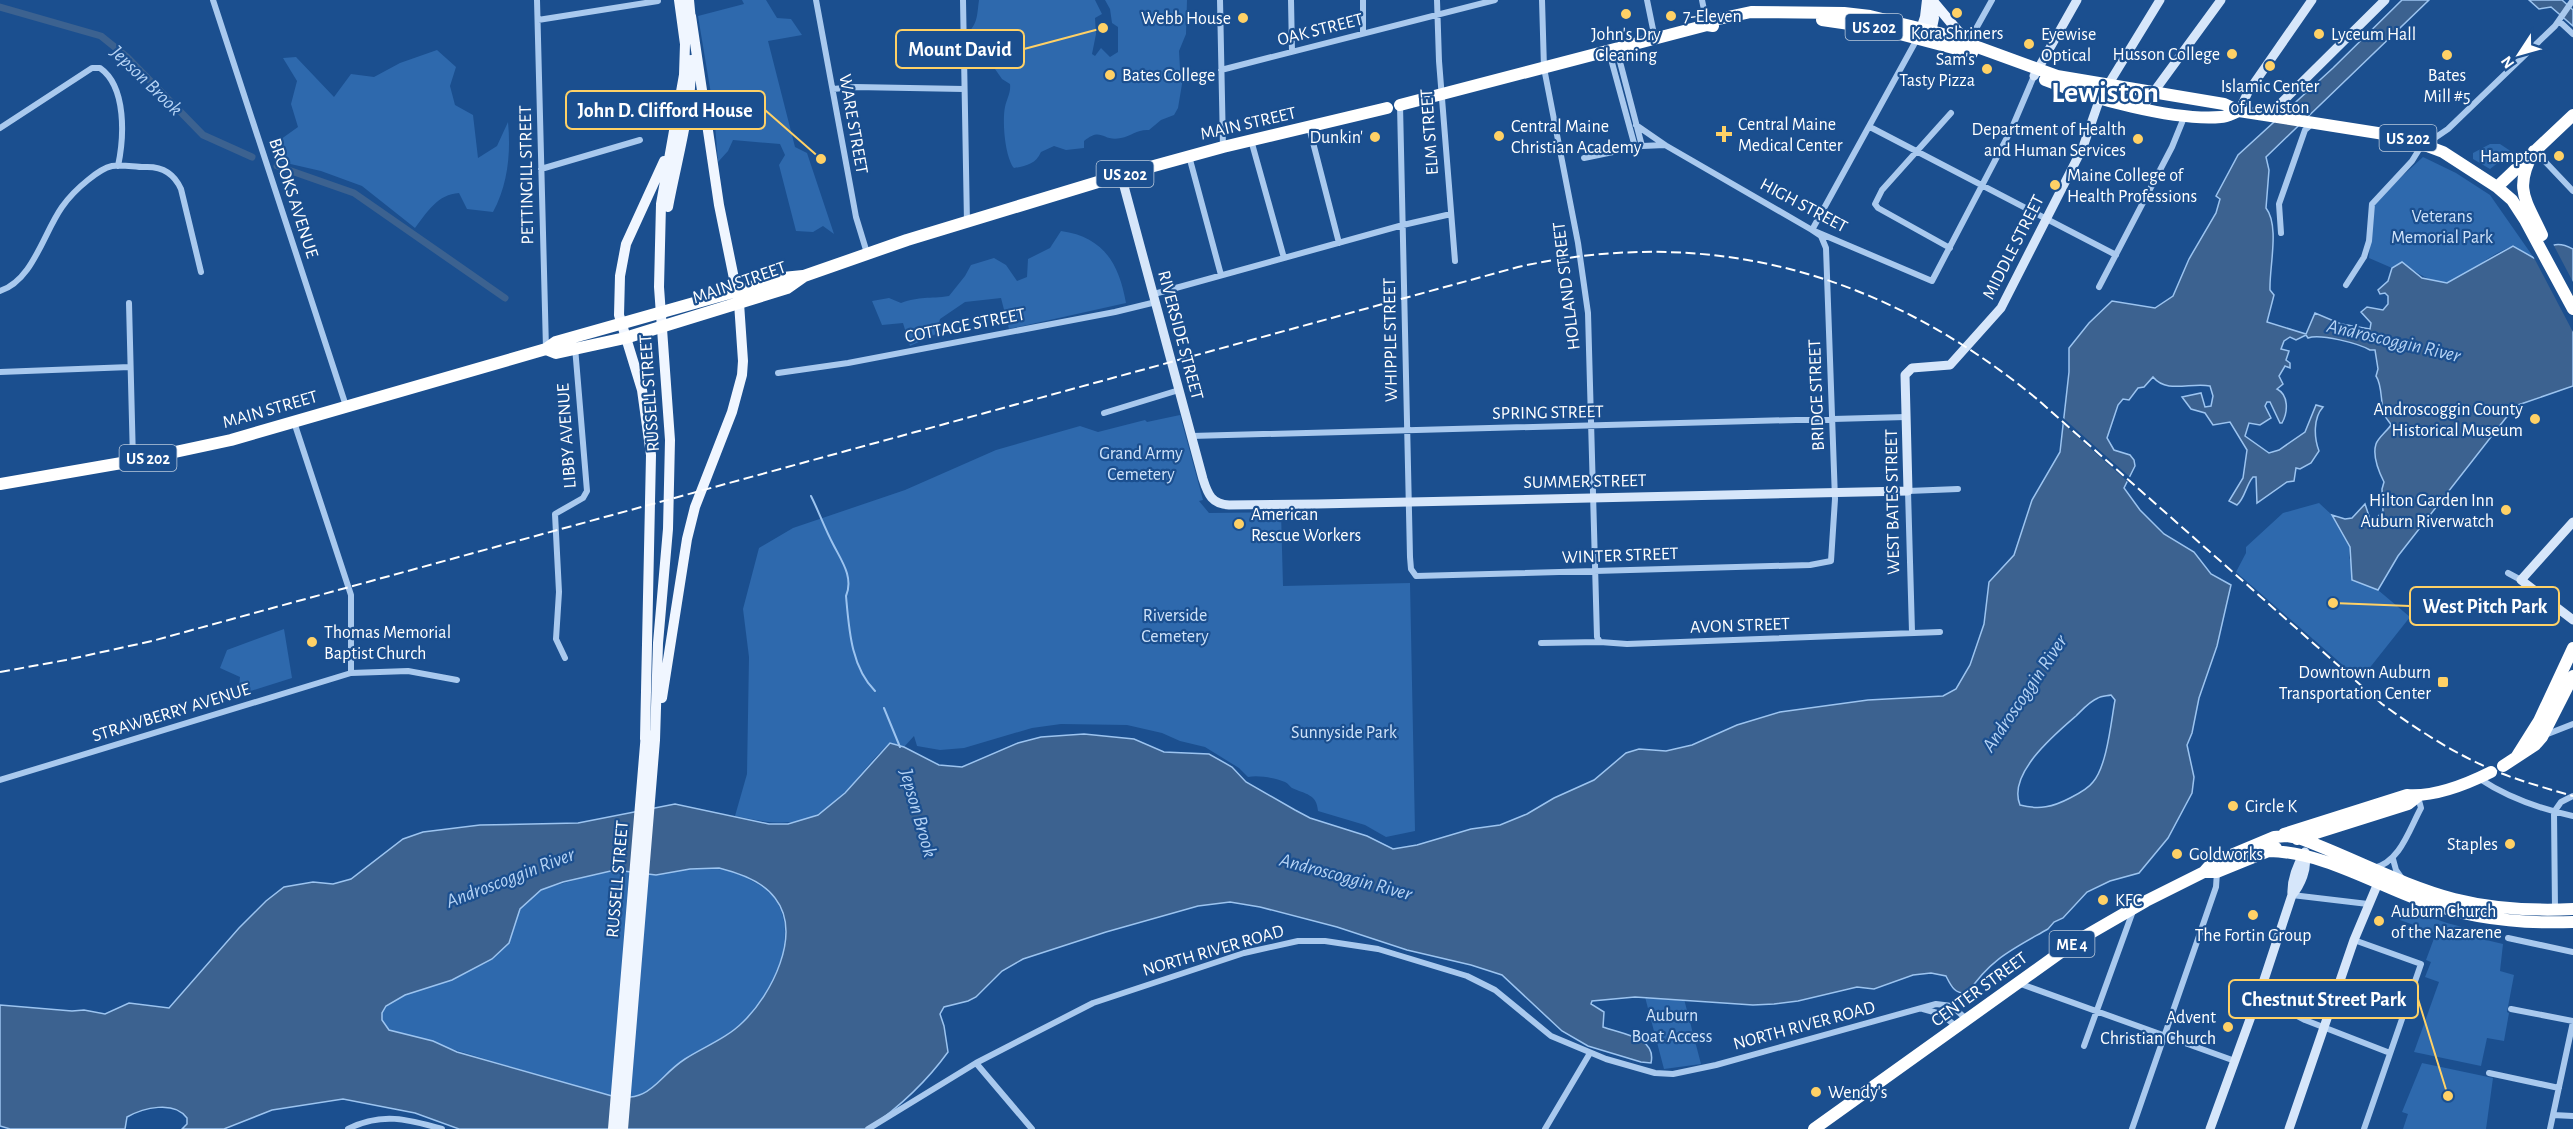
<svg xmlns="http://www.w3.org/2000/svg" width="2573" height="1129" font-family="'Alegreya Sans',sans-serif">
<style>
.green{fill:#2e69ad}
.water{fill:#3c6290;stroke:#9cc4f0;stroke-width:1.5;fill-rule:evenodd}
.pier{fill:#1b4f8f}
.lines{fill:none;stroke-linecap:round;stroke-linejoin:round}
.stream{stroke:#9cc4f0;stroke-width:2}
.canal{stroke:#3c6290;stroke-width:7}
.street{stroke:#a9c9ee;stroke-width:6}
.secondary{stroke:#d6e6fa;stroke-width:9}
.primary{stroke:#f0f6ff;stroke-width:10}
.highway{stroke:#fff;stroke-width:12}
.rail{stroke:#fff;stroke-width:2;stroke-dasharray:10 4.5;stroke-linecap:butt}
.poi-dot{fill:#ffd166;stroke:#1b4f8f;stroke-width:2}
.labels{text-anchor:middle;stroke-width:4.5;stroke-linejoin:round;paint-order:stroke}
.shield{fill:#1b4f8f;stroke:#bbcadd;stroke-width:1.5}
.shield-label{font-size:16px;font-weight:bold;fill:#fff}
.poi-label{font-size:18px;fill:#fff;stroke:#1b4f8f;text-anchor:start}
.street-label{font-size:18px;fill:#fff;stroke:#1b4f8f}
.park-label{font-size:18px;fill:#cfe3fa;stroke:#1b4f8f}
.water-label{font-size:20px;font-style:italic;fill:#b5d3f5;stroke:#1b4f8f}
.town-label{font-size:30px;font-weight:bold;fill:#fff;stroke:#1b4f8f}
.leader{fill:none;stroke:#ffd166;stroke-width:2}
.callout-dot{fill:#ffd166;stroke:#1b4f8f;stroke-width:2}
.callout{fill:#1b4f8f;stroke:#ffd166;stroke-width:2}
.callout-label{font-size:20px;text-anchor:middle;font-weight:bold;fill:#fff}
</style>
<rect width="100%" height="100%" fill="#1b4f8f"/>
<path class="green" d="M742,0H766L777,18L791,19L802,35L768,41L795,147L807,153L834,234L823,226L813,232L796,231L779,165L785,155L780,144L733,140L728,151L718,162L714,112L698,16L744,4Z
M979,0H1095L1102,14L1095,18L1096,34L1092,54L1095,56L1101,48L1110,57L1118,52V27L1112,23L1110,9L1105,0H1187L1186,34L1179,51L1180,69L1183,78L1178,108L1174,115L1161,120L1149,130C1138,129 1131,136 1121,138C1102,142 1102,126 1084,141V148L1066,150L1054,146L1041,152C1036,164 1026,166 1014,168C1005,157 1002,121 1005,107C1007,98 1011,93 1010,84L1002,79L988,59L966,67V34C978,25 977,14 979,0Z
M437,50L456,67L450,86L455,105L473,115L478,158L497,146L508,122C511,152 508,185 493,212L467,209L459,193C438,194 427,212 415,228L362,186L321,171L273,160L277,142L298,127L291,104L297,81L283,58L296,57L334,97L351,74L374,77L400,63Z
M2490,144H2500L2512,152L2490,169L2473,159V153Z
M2423,157L2456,173L2490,195L2534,258L2513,246C2461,265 2459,307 2402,262L2392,268L2369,258L2372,204Z
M1061,231C1104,237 1119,264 1126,303L1009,329L1001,298L965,302L940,319L936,334L910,346L903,323L882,325L872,301L889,298L901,303C920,296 929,299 949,296L965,276L971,265L994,258L1006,265L1017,281L1027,277L1028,259L1050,248Z
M1180,415L1203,500L1199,501L1209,513L1281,512L1283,586L1410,583L1415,831L1386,837L1365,825L1318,811C1317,794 1305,794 1292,788C1290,787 1288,783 1285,782C1274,778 1259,775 1248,777L1239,768L1205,747L1180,741L1162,733L1127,725L1061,724L1032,728L964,748L940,750L917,746L914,736L904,747L890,743C877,754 866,768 855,781C816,827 791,828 735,816L747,774L749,657L743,609L759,548L793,528L905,490L996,450L1080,426L1098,432L1145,420L1147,422Z
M2319,503L2332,515L2344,534L2350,547L2349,558L2371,588L2378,590L2410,617L2360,680L2236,572L2246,553V547L2283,513Z
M284,629L292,678L238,695L240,677L220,668L227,650Z
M690,869C699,869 708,868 717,869C730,869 741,875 752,881C806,907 784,973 754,1010C736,1033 708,1044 684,1060C656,1078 650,1105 611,1097L389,1030L382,1021L381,1014L385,1006L405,995L452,980L492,959L509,944L520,909L540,890L599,873L615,870L656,875Z
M2404,908L2447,923L2481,932L2482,939L2503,944L2500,971L2514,975L2507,1012L2509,1013L2504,1041L2487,1038L2481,1066L2414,1052L2439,982L2425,977L2431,962L2426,960L2436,933L2400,920Z
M1645,997L1684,999L1701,1064L1664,1069Z
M2422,1063L2493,1078L2486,1129H2403L2408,1114L2402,1112Z"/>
<path class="water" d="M2402,0H2429L2266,157L2269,170L2266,208C2280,226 2269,268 2270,290L2274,295L2267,322L2306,334L2315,313L2341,324L2370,329L2371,323L2361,312L2367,307L2383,310L2388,304V296L2385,293L2380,294L2378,290L2388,281L2392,268L2402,262L2422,278L2447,283L2513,246L2534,258C2550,247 2554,239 2573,249V386L2518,405L2505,419L2398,556L2378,590L2352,580L2350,547L2332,515L2345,519L2352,518L2365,504L2370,519L2374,521L2383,511L2382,489L2384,482C2379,472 2372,456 2376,444C2378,438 2387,431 2391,425C2390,422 2387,420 2385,416C2380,405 2383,386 2376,376L2378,369L2375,350H2370C2360,344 2320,333 2308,338L2306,335L2296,340L2290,337L2284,341L2281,349L2289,351L2286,360L2290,363V368L2285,366L2279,376L2283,384L2277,389C2289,395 2288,412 2282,423H2280L2270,402H2267L2265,406L2271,418L2260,425L2249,423L2245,436L2269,453L2279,450L2305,432L2316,405L2323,407C2313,418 2314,438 2319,451L2311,463L2300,469L2296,468L2294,481L2287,482L2257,503L2256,477H2253C2246,485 2245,498 2237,505L2229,501L2243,478L2247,450L2230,422L2213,425L2205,413L2191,409L2182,397L2201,393L2205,407L2211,406L2213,396L2210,386C2191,382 2167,394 2153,377L2144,387L2138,388L2129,400L2123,399L2118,405L2107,438L2114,450L2130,455L2134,460L2135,466L2124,488L2140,510L2164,534L2194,552L2211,574L2231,585L2217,646L2199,698L2192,733L2187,745L2194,777L2192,793L2168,838L2139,873L2110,881L2087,892L2063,918L2054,922L2048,929C2013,949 1990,959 1968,993C1955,995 1951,986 1946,976L1931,973L1913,975L1874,989L1857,987L1798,1001L1774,1004L1753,1005L1635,997L1592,1001L1591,1004L1604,1012L1603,1027C1621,1034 1657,1037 1651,1063L1641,1062L1588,1046L1562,1031L1502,975L1471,965L1407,950L1337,927L1260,907L1230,902L1198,906L1106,932L1023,959L1002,971L976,997L968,1001L944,1007L940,1014L944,1026L948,1052C927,1081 898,1108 868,1129H459L415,1113L343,1099L272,1110L224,1129H182L187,1124V1118C174,1100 143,1108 127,1117L125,1129H10L0,1126V1005L72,1011L84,1010L105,1014L129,1003L169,1008L239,928L266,901L284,887L313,882L333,884L351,879L403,839L423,832L480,825L578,823L675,804L769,824H788L818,815L845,793L890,743L904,747L939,765L962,767L1018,743L1041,737L1084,734L1134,739L1164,752L1209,754L1232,767L1246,782L1295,810L1310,818L1367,836L1393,849L1417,845L1471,829L1500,825L1527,814L1554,798L1594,780L1626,753L1639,749L1666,751L1692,745L1737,725L1780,712L1868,700L1943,696L1956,689L1970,665L1984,624L1989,582L2014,555L2032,500L2060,452L2069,372V348L2089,323L2112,301L2155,308L2173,296L2189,259L2216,213L2220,199L2216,196L2238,155L2333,68ZM2111,695L2115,700C2111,722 2107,766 2093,782C2088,789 2078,794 2070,798C2053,807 2039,810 2020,805C2007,774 2055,734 2076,716C2082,710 2090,701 2098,698C2101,696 2107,696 2111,695ZM719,868C739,873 763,881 775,898C803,934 771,995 743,1022C727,1038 704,1047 685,1059C657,1077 651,1104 612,1096L457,1052L433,1041L389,1030L382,1020V1013L386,1006L405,995L452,980L492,959L509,943L520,909L541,890L563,882L615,870L656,875L690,869Z
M2529,0H2562L2573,10V26L2551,7L2539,9Z"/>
<path class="pier" d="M2552,242L2573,282V332L2532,254Z
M2062,417L2132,479L2129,483L2060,421Z"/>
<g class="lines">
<path class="stream" d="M811,496C819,512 825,529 833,544C841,560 854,577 846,596C849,629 851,667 875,691
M884,708L900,747"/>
<path class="canal" d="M0,7L101,36L127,57L203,135L252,157
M277,166L354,193L505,298"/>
<path class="street" d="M213,0L346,406
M537,0L546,349
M816,0L856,217L867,253
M963,0L967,223
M1220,0L1223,147
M1291,0L1292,51
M1363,0V33
M1437,0L1439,61L1455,261
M1542,0L1544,68L1578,243L1588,313L1597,637L1600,642
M1647,0L1655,39
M1702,0L1707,25
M538,20L658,1
M2559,21L2573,34
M1968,43L1992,0
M1612,51L1619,58L1642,146
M1612,51L1611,59L1635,147
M1221,70L1495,0
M833,89L855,87L964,89
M1400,105L1410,557L1411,569L1416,576L1810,565L1831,561L1835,499L1826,248L1821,236L1812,230
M1636,125L1665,145L1812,230L1932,281L2011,130L2034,76
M1309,127L1339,243
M1870,127L2116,255
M0,128L92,68H100C127,87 124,138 118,166
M1251,140L1284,258
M2535,151L2573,191
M1189,156L1221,275
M1584,158L1642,146L1665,145
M541,169L640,140
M1812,230L1917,39
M2281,233L2279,204L2305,130L2313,123
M1950,248L1878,208L1875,204L1882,190L1951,113
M2346,285L2364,257L2369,241L2372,204L2412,161L2420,148L2448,129L2555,26L2573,0
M2099,287L2172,147L2185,115
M0,291C33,280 43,234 62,207C69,197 78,188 88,180C94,175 103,168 112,166C122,164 134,167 144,167C161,166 174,173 181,189L201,272
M1154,294L1403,225L1451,214
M129,303L133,461
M0,372L130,367
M778,373L848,363L1115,312L1156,302
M1104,413L1179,390
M294,422L351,595V673
M1191,436L1906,417
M2508,573L2521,580
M1912,632L1908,491L1958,489
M1541,643L1600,642L1627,644L1940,632
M565,658L556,639L559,592L555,514L583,498L587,491L575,347
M2545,735L2573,724
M2480,779C2507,797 2541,809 2573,816
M0,780L351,673L408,671L457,680
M2393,859L2396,870L2403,880
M2374,868C2400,862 2409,830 2421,808L2418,797
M2292,895L2368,904
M2555,910L2554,812L2561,802L2573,796
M2508,938L2573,952
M2354,940L2421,964L2364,1129
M2018,983L2235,1061
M2259,996L2305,1020L2390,1053
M1923,1009L1941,1014L1957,1027
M2511,1009L2573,1021
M2084,1046L2133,911
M976,1063L1032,1129
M2489,1073L2559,1088
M2553,1115L2573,1116
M348,1129C381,1112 408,1119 442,1129
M868,1129L976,1063L1093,1003L1244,953L1298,941H1325L1378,949L1467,976L1495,990L1551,1036L1606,1059L1655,1073L1673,1074L1716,1065L1936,1004L1952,1006L1966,1019
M1545,1129L1590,1053
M2132,1129L2216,887L2217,872
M2550,1129L2573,1022"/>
<path class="secondary" d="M2034,76L2077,0
M2142,108L2221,0
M2239,111L2248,92L2312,0
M2269,115L2385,0
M1121,175L1203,479C1208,495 1212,504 1229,505L1317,504L1908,491L1905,375L1912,368L1950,365L2001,308L2083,147L2100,98L2160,0
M2573,522L2521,580L2573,620
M2292,895C2300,886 2309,867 2304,855
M2210,1129L2261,989L2292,895C2291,879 2297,865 2305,852
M2289,1129L2354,940L2378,883"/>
<path class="primary" d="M689,0L691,21
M1930,0L1934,18L1930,37
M1932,0L1968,43
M1919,35L1925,17L1927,0
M668,207C677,158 692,110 691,60
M662,698L687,539L695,507L732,412L742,375L743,361L739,303L719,205L691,16
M645,739L651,455L642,390L619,315L620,276L626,244L664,161
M613,1129L646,733
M623,1129L655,740L658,643L668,529L670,440L659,287L661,204L684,75L685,44L679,0"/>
<path class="highway" d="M1822,20L1877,28L1972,53
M1707,25L1714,20L1751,12L1844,13L1870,16L1939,33L2057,76L2224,104L2239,111L2403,137L2443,152L2497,187L2512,200L2525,220L2573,309
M2045,80C2090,98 2173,121 2221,117C2227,117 2233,113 2239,111
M1400,105L1707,25L1713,26
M2534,151C2513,189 2526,200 2542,235
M2497,187L2573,115
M546,349L556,353L625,338L787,288L804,276L907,240L1121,175L1223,147L1387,108
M0,484L133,461L231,440L546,349L556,342L783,278L803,276
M2517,756L2539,721L2573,648
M2503,766L2535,745L2542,737L2573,676
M2284,834L2407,795C2434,797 2467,784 2491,772
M2297,839L2408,804L2418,796
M2269,851C2322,852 2371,882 2420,900C2470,919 2520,924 2573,922
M2204,872H2217L2276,848
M1814,1129L2075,942L2146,901L2204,872L2212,863L2274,837L2287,836L2299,838C2351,857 2401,885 2454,899C2494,909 2532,911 2573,909"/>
<path class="rail" d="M0,672L66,660L152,641L1518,267C1712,224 1885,274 2037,399L2382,704C2422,733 2464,760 2511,777C2531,784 2552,790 2573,796"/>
</g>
<g class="poi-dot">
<circle cx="1957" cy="13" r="6"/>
<circle cx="1626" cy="14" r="6"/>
<circle cx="1671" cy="16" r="6"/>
<circle cx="1243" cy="18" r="6"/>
<circle cx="2319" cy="34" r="6"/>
<circle cx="2029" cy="44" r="6"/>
<circle cx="2232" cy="54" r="6"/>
<circle cx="2447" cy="55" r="6"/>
<circle cx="2270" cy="66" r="6"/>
<circle cx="1987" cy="69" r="6"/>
<circle cx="1110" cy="75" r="6"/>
<path d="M1721 125h6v6h6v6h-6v6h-6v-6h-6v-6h6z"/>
<circle cx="1499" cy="136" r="6"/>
<circle cx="1375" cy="137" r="6"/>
<circle cx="2138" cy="139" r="6"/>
<circle cx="2559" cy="156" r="6"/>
<circle cx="2055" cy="185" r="6"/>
<circle cx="2535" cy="419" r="6"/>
<circle cx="2506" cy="510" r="6"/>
<circle cx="1239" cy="524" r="6"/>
<circle cx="312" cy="642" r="6"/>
<rect x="2437" y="676" width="12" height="12" rx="3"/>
<circle cx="2233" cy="806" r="6"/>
<circle cx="2510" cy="844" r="6"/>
<circle cx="2177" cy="854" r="6"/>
<circle cx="2103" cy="900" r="6"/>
<circle cx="2253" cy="915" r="6"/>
<circle cx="2379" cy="921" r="6"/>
<circle cx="2228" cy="1027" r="6"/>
<circle cx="1816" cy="1092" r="6"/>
</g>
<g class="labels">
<g class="shield">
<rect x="1845.5" y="14" width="57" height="26" rx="4.5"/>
<rect x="2379.5" y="125" width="57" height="26" rx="4.5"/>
<rect x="1096.5" y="161" width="57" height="26" rx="4.5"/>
<rect x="119.5" y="445" width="57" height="26" rx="4.5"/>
<rect x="2049.5" y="931" width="45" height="26" rx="4.5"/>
</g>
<g class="shield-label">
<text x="1874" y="33">US 202</text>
<text x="2408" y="144">US 202</text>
<text x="1125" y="180">US 202</text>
<text x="148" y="464">US 202</text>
<text x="2072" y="950">ME 4</text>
</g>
<g class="poi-label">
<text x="1683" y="22">7-Eleven</text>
<text x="1231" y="24" text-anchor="end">Webb House</text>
<text x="1957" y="39" text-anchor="middle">Kora Shriners</text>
<text x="1626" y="40" text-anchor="middle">John's Dry<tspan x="1626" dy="21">Cleaning</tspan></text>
<text x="2041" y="40">Eyewise<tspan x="2041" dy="21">Optical</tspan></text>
<text x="2331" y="40">Lyceum Hall</text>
<text x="2220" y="60" text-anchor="end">Husson College</text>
<text x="1975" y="65" text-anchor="end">Sam's<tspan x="1975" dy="21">Tasty Pizza</tspan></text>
<text x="1122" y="81">Bates College</text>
<text x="2447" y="81" text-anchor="middle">Bates<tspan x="2447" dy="21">Mill #5</tspan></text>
<text x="2270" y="92" text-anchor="middle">Islamic Center<tspan x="2270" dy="21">of Lewiston</tspan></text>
<text x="1738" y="130">Central Maine<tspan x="1738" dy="21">Medical Center</tspan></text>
<text x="1511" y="132">Central Maine<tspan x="1511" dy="21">Christian Academy</tspan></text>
<text x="2126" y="135" text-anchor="end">Department of Health<tspan x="2126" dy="21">and Human Services</tspan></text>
<text x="1363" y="143" text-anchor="end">Dunkin'</text>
<text x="2547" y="162" text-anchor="end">Hampton</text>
<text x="2067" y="181">Maine College of<tspan x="2067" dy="21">Health Professions</tspan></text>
<text x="2523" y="415" text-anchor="end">Androscoggin County<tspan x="2523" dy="21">Historical Museum</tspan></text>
<text x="2494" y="506" text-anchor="end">Hilton Garden Inn<tspan x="2494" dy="21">Auburn Riverwatch</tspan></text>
<text x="1251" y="520">American<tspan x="1251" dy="21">Rescue Workers</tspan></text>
<text x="324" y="638">Thomas Memorial<tspan x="324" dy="21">Baptist Church</tspan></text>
<text x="2431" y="678" text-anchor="end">Downtown Auburn<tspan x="2431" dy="21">Transportation Center</tspan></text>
<text x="2245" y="812">Circle K</text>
<text x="2498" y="850" text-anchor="end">Staples</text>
<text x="2189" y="860">Goldworks</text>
<text x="2115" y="906">KFC</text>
<text x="2391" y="917">Auburn Church<tspan x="2391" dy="21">of the Nazarene</tspan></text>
<text x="2253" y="941" text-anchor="middle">The Fortin Group</text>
<text x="2216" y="1023" text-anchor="end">Advent<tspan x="2216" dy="21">Christian Church</tspan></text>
<text x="1828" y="1098">Wendy's</text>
</g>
<g class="street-label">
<text transform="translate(1320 29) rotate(-14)" y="6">OAK STREET</text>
<text transform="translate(1248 123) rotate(-13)" y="6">MAIN STREET</text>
<text transform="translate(854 124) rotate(80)" y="6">WARE STREET</text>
<text transform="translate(1429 132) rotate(-94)" y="6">ELM STREET</text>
<text transform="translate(526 175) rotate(-91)" y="6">PETTINGILL STREET</text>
<text transform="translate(294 198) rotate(72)" y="6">BROOKS AVENUE</text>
<text transform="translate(1804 205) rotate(28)" y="6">HIGH STREET</text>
<text transform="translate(2013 247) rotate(-63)" y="6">MIDDLE STREET</text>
<text transform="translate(739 282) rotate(-19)" y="6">MAIN STREET</text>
<text transform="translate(1566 286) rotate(-97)" y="6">HOLLAND STREET</text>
<text transform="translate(965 325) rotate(-11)" y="6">COTTAGE STREET</text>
<text transform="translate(1181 335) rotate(75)" y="6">RIVERSIDE STREET</text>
<text transform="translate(1390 340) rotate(-91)" y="6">WHIPPLE STREET</text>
<text transform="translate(649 393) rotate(-94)" y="6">RUSSELL STREET</text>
<text transform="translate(1816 395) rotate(-92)" y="6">BRIDGE STREET</text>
<text transform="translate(270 409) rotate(-16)" y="6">MAIN STREET</text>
<text transform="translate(1548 412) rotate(-1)" y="6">SPRING STREET</text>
<text transform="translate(566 436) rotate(-94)" y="6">LIBBY AVENUE</text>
<text transform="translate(1585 481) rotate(-1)" y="6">SUMMER STREET</text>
<text transform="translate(1892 502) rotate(-91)" y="6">WEST BATES STREET</text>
<text transform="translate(1620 555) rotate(-2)" y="6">WINTER STREET</text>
<text transform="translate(1740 625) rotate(-2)" y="6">AVON STREET</text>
<text transform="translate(171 712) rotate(-17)" y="6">STRAWBERRY AVENUE</text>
<text transform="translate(617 879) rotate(-85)" y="6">RUSSELL STREET</text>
<text transform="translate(1213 950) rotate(-16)" y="6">NORTH RIVER ROAD</text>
<text transform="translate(1979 989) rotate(-36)" y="6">CENTER STREET</text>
<text transform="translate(1804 1025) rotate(-15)" y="6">NORTH RIVER ROAD</text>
</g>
<g class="park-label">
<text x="2442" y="222">Veterans<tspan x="2442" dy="21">Memorial Park</tspan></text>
<text x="1141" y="459">Grand Army<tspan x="1141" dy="21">Cemetery</tspan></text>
<text x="1175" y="621">Riverside<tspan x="1175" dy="21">Cemetery</tspan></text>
<text x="1344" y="738">Sunnyside Park</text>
<text x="1672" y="1021">Auburn<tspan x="1672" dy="21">Boat Access</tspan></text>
</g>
<g class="water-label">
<text transform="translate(147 80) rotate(44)" y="7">Jepson Brook</text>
<text transform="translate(2394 340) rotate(13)" y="7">Androscoggin River</text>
<text transform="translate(2024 693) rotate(-56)" y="7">Androscoggin River</text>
<text transform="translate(919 813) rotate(74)" y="7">Jepson Brook</text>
<text transform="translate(1346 876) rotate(15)" y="7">Androscoggin River</text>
<text transform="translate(510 877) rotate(-21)" y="7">Androscoggin River</text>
</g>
<g class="town-label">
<text x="2105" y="102">Lewiston</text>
</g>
</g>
<path class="leader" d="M1103 28L1024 49M821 159L765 110M2333 603L2410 606M2448 1096L2418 999"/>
<g class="callout-dot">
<circle cx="1103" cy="28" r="6"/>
<circle cx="821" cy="159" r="6"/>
<circle cx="2333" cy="603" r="6"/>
<circle cx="2448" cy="1096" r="6"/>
</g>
<g class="callout">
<rect x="896" y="30" width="128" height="38" rx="6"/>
<rect x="566" y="91" width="199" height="38" rx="6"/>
<rect x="2410" y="587" width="149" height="38" rx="6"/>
<rect x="2229" y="980" width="189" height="38" rx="6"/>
</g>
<g class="callout-label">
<text x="960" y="56">Mount David</text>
<text x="665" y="117">John D. Clifford House</text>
<text x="2485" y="613">West Pitch Park</text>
<text x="2324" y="1006">Chestnut Street Park</text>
</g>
<g transform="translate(2519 54) rotate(234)" stroke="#1b4f8f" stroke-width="4.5" paint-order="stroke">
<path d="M0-4.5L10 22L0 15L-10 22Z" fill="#ffffff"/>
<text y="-9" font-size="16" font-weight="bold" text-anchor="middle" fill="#ffffff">N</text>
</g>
</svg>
